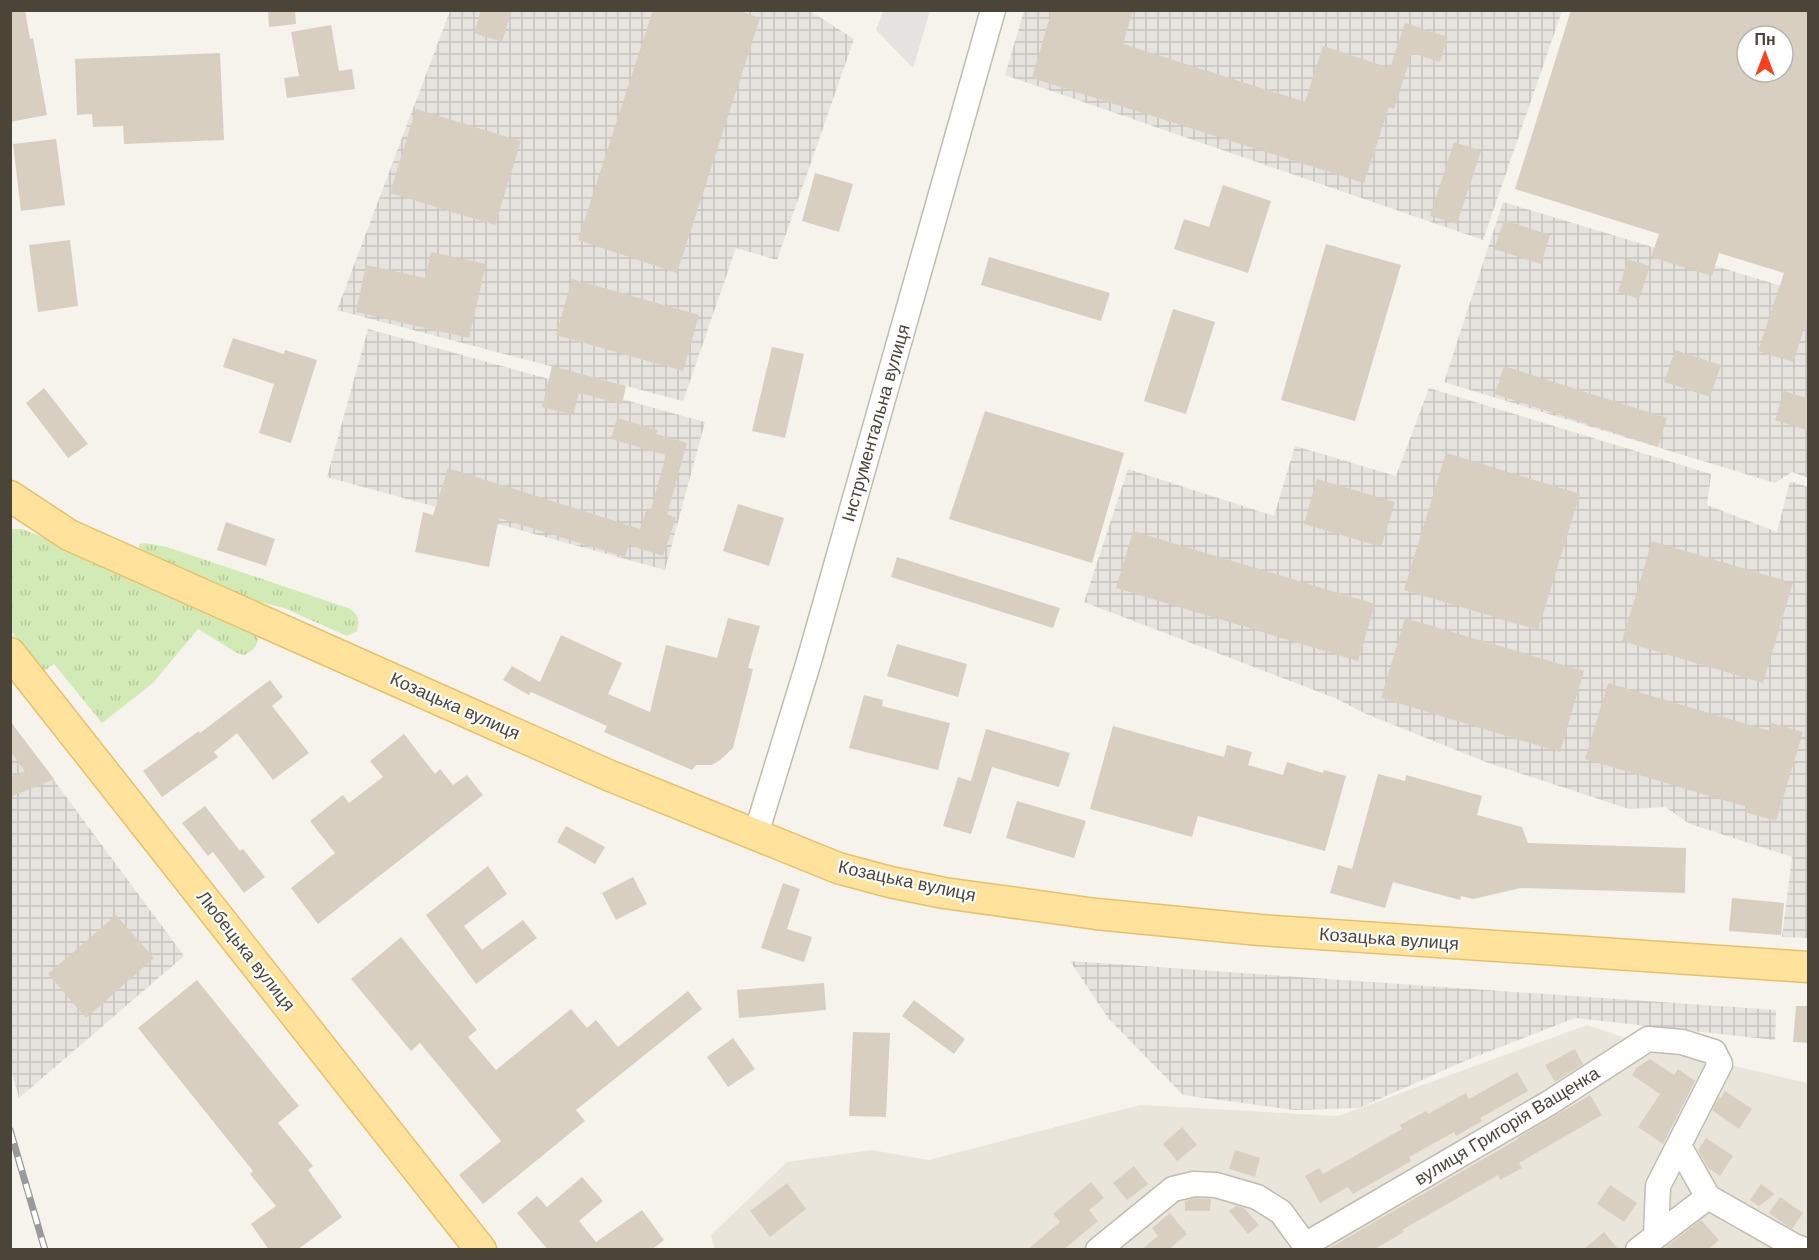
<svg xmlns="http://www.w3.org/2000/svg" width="1819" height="1260" font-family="Arial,sans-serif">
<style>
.residential{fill:#eae5da}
.industrial{fill:url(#industrial-grid)}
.grass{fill:url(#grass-tufts)}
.parking{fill:#e5e3e0}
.building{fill:#d8cfc1;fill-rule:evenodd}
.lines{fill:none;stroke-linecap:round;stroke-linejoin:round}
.minor-casing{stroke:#c2bbae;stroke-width:27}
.major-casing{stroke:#e6c16a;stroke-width:33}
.minor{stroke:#fff;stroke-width:24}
.major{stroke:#ffe39c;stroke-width:30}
.rail-casing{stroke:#9a9a9a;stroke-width:7}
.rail{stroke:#fff;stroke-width:4.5;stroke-dasharray:14;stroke-linecap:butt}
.labels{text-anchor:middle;stroke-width:4.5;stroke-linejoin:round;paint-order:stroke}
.street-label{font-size:18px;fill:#4b4439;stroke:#fff}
</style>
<defs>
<pattern id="industrial-grid" width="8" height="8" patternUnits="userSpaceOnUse" patternTransform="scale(1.5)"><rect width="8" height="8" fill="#e6e2dd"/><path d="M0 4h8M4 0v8" fill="none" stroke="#c7c3be"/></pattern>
<pattern id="grass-tufts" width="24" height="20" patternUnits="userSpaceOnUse" patternTransform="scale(1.5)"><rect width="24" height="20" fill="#d2eab5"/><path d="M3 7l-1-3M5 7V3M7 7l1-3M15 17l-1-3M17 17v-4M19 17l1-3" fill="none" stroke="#b6ca9c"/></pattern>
</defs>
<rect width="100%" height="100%" fill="#f6f3ec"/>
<path class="residential" d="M1587,1025L1655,1048L1808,1083V1249L715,1250L711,1235L787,1162L872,1150L929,1160L1140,1105L1338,1116Z"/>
<path class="industrial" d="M450,11H810L854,39L777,260L736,248L683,401L337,310Z
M1024,11H1562L1483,240L1005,75Z
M1503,202L1808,294V478L1792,472L1775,483L1444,382Z
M368,329L705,422L665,570L327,477Z
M1429,388L1711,474L1707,505L1777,532L1790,481L1808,487V938L1782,937L1792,857L1690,824L1665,807L1629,809L1486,762L1364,713L1335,698L1084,602L1128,469L1274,516L1295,446L1396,476Z
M10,721L184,956L19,1098L10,1066Z
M1070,961L1776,1010L1775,1040L1575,1018L1467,1060L1359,1108L1295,1110L1183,1095L1108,1018Z"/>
<path class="grass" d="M10,529H22L60,544L255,629C261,642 257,649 244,655L237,653L198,629L153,683L102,723L54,664L44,671L11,631Z
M145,543L167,547L348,608C359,614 360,620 357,631L347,636L284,608L240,597L140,551L139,544Z"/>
<path class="parking" d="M883,11H930L913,68L876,30Z"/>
<path class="building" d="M10,10H25L30,39L33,38L47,115L10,122Z
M268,10H295L296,24L269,27Z
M481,10H512L502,42L474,33Z
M653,10H737L760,18L677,273L578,240Z
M1052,10H1133L1123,44L1305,102L1323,46L1390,68L1405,23L1448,37L1440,62L1412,53L1394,109L1389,107L1364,183L1032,78Z
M1571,10H1809V314L1793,362L1758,351L1784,273L1719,253L1712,276L1651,257L1659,234L1515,189ZM1747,36H1783V72H1747Z
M331,25L339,71L352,69L355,89L287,98L284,78L299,76L291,32Z
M220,53L224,140L124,144L123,126L93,127L92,114L77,115L75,59Z
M416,109L521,141L495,225L390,193Z
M56,139L65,205L21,211L13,144Z
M1454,142L1481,151L1457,224L1430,216Z
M815,173L853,184L839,232L802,221Z
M1223,185L1271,201L1248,273L1174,249L1184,219L1209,227Z
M1504,220L1550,235L1541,264L1494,249Z
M70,240L78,306L38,312L29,245Z
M1326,244L1401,265L1355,421L1281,400Z
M431,252L486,264L469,338L356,312L366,265L425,278Z
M989,257L1110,293L1101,321L981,285Z
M1628,259L1650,266L1639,299L1618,292Z
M572,279L699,315L683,371L556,335Z
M1173,309L1215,322L1186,414L1144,401Z
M233,338L284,354L285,350L317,360L291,443L259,433L274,384L223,367Z
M772,347L804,354L785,438L752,431Z
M1675,350L1721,365L1710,397L1664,382Z
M552,366L626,386L622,404L579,393L573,415L542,407Z
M1504,366L1667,418L1658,447L1495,394Z
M44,388L88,444L68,458L26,403Z
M1784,391L1809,399V431L1775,420Z
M985,411L1124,453L1092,563L949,519Z
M617,418L658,430L656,434L687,443L667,514L676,518L663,556L629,545L625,557L499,518L489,567L415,552L423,512L433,515L448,468L640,529L647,508L651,509L666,455L611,439Z
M1446,453L1580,494L1538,630L1404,590Z
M1317,479L1395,502L1381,547L1304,524Z
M738,504L784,518L769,566L723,551Z
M226,522L275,539L266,566L217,550Z
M1133,531L1375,604L1358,661L1116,588Z
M1652,541L1793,583L1763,683L1622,641Z
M897,557L1060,608L1053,628L891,577Z
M728,618L760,626L748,668L753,669L733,748L720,760L712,765H696L692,770L604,732L607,726L531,692L529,695L503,680L512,666L540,682L561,635L622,663L608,694L650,712L666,645L717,658Z
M1405,618L1584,671L1560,752L1381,698Z
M897,644L967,664L958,697L887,676Z
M270,680L283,697L272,706L309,753L273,780L237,733L214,752L218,757L162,797L143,771L199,731L200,733Z
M1608,683L1770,731L1772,723L1803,732L1776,821L1745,812L1747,807L1585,759Z
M864,695L883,700L882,706L950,723L938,770L849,748Z
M10,721L54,779L10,797V777L25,771L10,751Z
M1113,726L1224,757L1227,745L1252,752L1248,765L1283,775L1287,762L1323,773L1324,770L1346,776L1325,851L1198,816L1192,837L1090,809Z
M986,729L1070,753L1059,787L992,767L971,834L943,826L958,777L971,781Z
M404,734L435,774L440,769L453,785L467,775L483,795L318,924L291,888L335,853L310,821L343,795L349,803L383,777L370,761Z
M1378,774L1405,781L1406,775L1482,796L1477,815L1522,827L1528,843L1686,848L1685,893L1521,888L1473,899L1461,896L1460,900L1393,882L1385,908L1330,893L1338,865L1352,869Z
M1017,801L1086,821L1074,858L1006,838Z
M205,806L240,851L243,849L265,877L244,893L213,852L208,856L182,823Z
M566,826L605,847L595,864L557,842Z
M488,866L507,894L464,926L482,950L523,920L537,938L476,984L426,915Z
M633,877L647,904L616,920L602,893Z
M783,883L800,889L787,929L812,937L804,962L761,948Z
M1732,898L1784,903L1781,935L1729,931Z
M116,915L154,958L86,1018L48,974Z
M401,937L477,1030L468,1037L496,1070L571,1009L587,1028L596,1020L618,1047L688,991L702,1009L576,1110L585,1121L483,1204L459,1175L501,1141L420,1043L411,1051L351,979Z
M197,980L299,1106L278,1123L313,1166L308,1170L342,1217L297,1250H269L251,1224L276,1206L250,1174L253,1171L138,1028Z
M824,983L826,1010L739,1018L737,990Z
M914,1000L965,1039L954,1054L902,1016Z
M1796,1006H1809V1043L1793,1042Z
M853,1032L890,1033L886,1117L849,1116Z
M733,1038L755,1069L728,1087L707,1057Z
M1575,1049L1583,1064L1555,1082L1545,1065Z
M1650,1059L1674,1075L1678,1069L1695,1081L1663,1144L1638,1127L1660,1094L1632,1075L1637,1067Z
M1517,1072L1528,1091L1480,1118L1482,1121L1456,1136L1454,1132L1409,1157L1411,1161L1353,1194L1348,1187L1320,1203L1305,1176L1319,1168L1323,1174L1402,1129L1400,1125L1426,1111L1428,1114L1466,1093L1469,1099Z
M1725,1091L1752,1109L1739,1129L1712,1110L1719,1097L1721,1098Z
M1590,1095L1602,1115L1519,1163L1522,1168L1500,1180L1498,1175L1402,1230L1404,1232L1373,1250H1326L1518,1139L1517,1138Z
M1182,1127L1197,1145L1177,1161L1163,1144Z
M1706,1138L1733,1156L1720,1176L1708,1168L1698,1150Z
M1235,1150L1260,1158L1255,1177L1229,1169Z
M1134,1166L1148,1184L1127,1200L1113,1183Z
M582,1177L603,1201L579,1221L596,1242L642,1210L664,1240L651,1250H548L517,1213L537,1196L547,1207Z
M1091,1182L1104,1198L1089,1210L1098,1221L1063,1250H1027L1060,1222L1053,1214Z
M787,1183L806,1209L770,1237L750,1211Z
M1761,1184L1775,1194L1759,1206L1750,1200Z
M1610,1185L1637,1203L1624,1222L1597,1204Z
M1780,1197L1803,1213L1792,1229L1769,1213Z
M1195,1198L1211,1199L1210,1211H1185V1201Z
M1236,1206L1244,1208L1259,1225L1248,1234L1229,1211Z
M1170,1213L1187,1234L1168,1250H1141L1158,1236L1152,1228Z
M1701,1220L1719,1240L1708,1250H1662Z
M1604,1232L1619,1250H1583Z"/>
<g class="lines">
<g class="minor-casing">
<path id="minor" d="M756,834L809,661L993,10
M1679,1146L1708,1197L1794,1246L1805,1250
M1305,1245L1549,1103L1648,1039L1682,1042L1714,1052L1720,1064L1658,1186L1656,1235
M1098,1250L1173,1189L1194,1184L1216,1185L1257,1197L1281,1212L1305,1245V1250
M1638,1250L1708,1197"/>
</g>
<g class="major-casing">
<path id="major" d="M10,496L69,535L608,775L838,868L890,882L944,893L1096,914L1260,930L1808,967
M10,653L481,1250"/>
</g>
<use href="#minor" class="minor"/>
<use href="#major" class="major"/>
<g class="rail-casing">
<path id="rail" d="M10,1130L45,1250"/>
</g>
<use href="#rail" class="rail"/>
</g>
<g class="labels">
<g class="street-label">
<text transform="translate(876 423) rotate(-74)" y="6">Інструментальна вулиця</text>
<text transform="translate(455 706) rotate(24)" y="6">Козацька вулиця</text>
<text transform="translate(907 881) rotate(12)" y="6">Козацька вулиця</text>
<text transform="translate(1389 939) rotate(4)" y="6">Козацька вулиця</text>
<text transform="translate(246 951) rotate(52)" y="6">Любецька вулиця</text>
<text transform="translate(1507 1126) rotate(-31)" y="6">вулиця Григорія Ващенка</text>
</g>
</g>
<rect width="1819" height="1260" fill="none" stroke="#4b4439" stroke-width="24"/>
<g transform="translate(1765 54)"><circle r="28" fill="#ffffff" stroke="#b7b4b0" stroke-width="1.5"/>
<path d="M0-4.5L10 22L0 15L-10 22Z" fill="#fc3f1d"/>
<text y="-9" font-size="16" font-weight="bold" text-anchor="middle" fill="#4b4439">Пн</text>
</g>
</svg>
